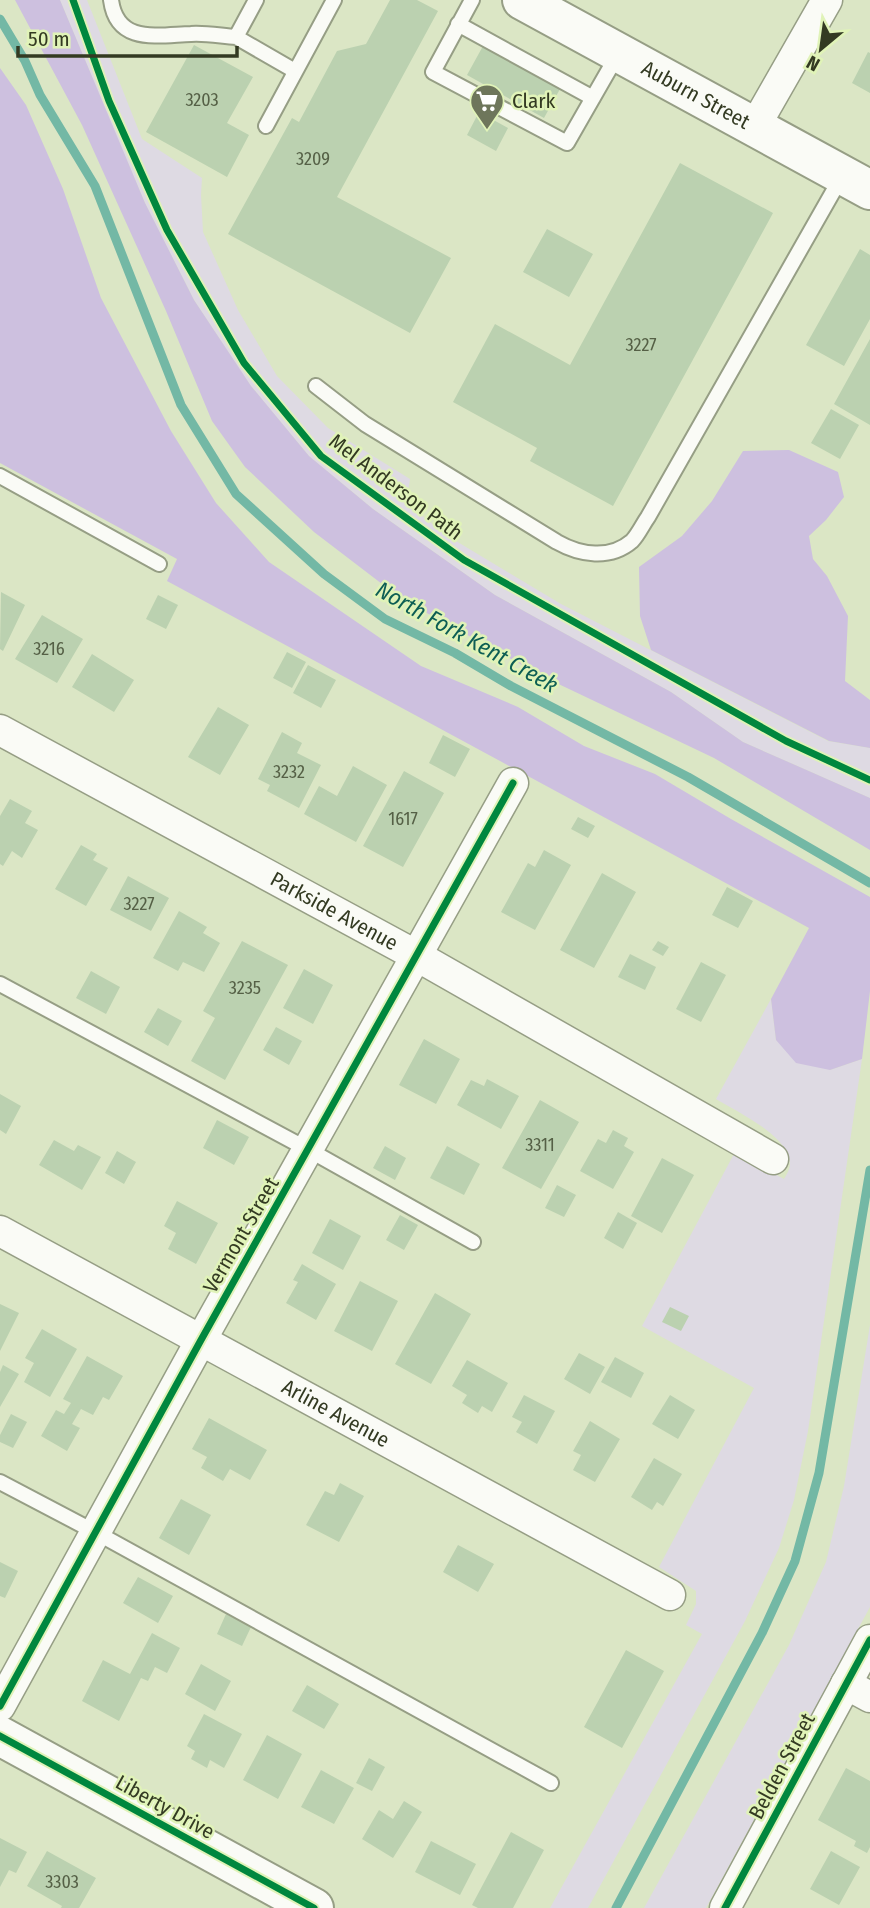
<svg xmlns="http://www.w3.org/2000/svg" width="870" height="1908" font-family="'Fira Sans Condensed',sans-serif">
<style>
.green{fill:#dedae3}
.forest{fill:#cdc0df}
.lines{fill:none;stroke-linecap:round;stroke-linejoin:round}
.stream{stroke:#73b8a5;stroke-width:9}
.building{fill:#bbd1b0}
.lane-casing{stroke:#969e85;stroke-width:18}
.street-casing{stroke:#969e85;stroke-width:33}
.secondary-casing{stroke:#969e85;stroke-width:42}
.lane{stroke:#fafbf6;stroke-width:14}
.street{stroke:#fafbf6;stroke-width:30}
.secondary{stroke:#fafbf6;stroke-width:38}
.cycleway-casing{stroke:#e0f3b8;stroke-width:11}
.cycleway{stroke:#00873e;stroke-width:7}
.labels{text-anchor:middle;stroke-width:5;stroke-linejoin:round;paint-order:stroke}
.number-label{font-size:18px;fill:#556046}
.street-label{font-size:21px;fill:#333a22;stroke:#e0f3b8}
.poi-label{font-size:21px;fill:#333a22;stroke:#e0f3b8;text-anchor:start}
.water-label{font-size:23px;font-style:italic;fill:#0d5e54;stroke:#e0f3b8}
</style>
<rect width="100%" height="100%" fill="#dbe6c5"/>
<path class="green" d="M60,0H87L142,139L202,178L201,195L203,232L238,310L277,376L328,428L410,479L406,504L451,538L561,604L828,741L870,748V798L743,742L671,692L495,595L373,509L309,456L251,386L194,300L145,203Z
M771,999L776,1040L830,1070L862,1059L808,1431L794,1500L779,1548L745,1621L588,1908H550L702,1634L686,1625L696,1604V1591L659,1567L754,1388L642,1326L735,1152L784,1179C787,1174 790,1169 790,1164C790,1136 737,1112 716,1099Z
M870,1325V1607L706,1908H644L789,1645L826,1562L844,1486Z"/>
<path class="forest" d="M15,0H60L145,203L194,300L251,386L309,456L373,509L495,595L671,692L743,742L870,798V850L714,758L548,679L403,600L314,532L245,467L212,421L166,311L82,125Z
M0,68L26,105L63,189L101,298L171,431L216,503L269,562L421,666L518,707L584,746L655,774L731,819L870,897V991L862,1059L830,1070L796,1063L776,1040L771,999L809,928L167,581L177,559L0,463Z
M789,450L838,472L844,497L826,520L809,536L813,559L827,576L848,616L845,681L870,700V748L829,741L651,650L640,616L639,567L682,536L712,501L743,451Z"/>
<g class="lines">
<path class="stream" d="M0,19L25,61L40,95L95,186L181,405L236,494L324,574L385,619L455,653L511,686L688,777L870,883
M616,1908L762,1633L795,1561L819,1473L870,1170"/>
</g>
<path class="building" d="M390,0H417L438,11L337,197L451,258L410,333L228,234L292,118L299,122L337,51L366,44Z
M194,45L253,77L227,123L249,135L227,177L146,132Z
M483,46L560,89L544,118L467,75Z
M868,52L870,53V93L852,83Z
M479,112L508,128L496,151L467,135Z
M680,163L773,213L613,506L530,461L537,448L453,402L495,324L570,365Z
M547,229L593,254L569,297L523,272Z
M860,249L870,255V319L844,366L806,345Z
M870,339V425L834,404Z
M831,409L859,425L840,459L811,443Z
M1,592L25,605L3,651L0,649Z
M158,595L178,605L166,629L146,619Z
M42,615L83,639L57,683L15,659Z
M287,652L306,662L292,688L273,678Z
M92,654L134,680L114,712L72,687Z
M308,665L336,680L321,708L293,693Z
M218,707L249,725L220,775L188,757Z
M282,732L302,743L297,753L321,765L299,808L267,791L270,785L258,779Z
M443,735L470,749L455,777L429,763Z
M353,766L387,785L356,842L304,814L319,786L337,796Z
M404,771L444,793L403,867L363,846Z
M10,799L32,811L25,823L38,830L22,858L12,851L3,866L0,864V816Z
M578,817L595,826L588,838L571,829Z
M81,845L97,854L93,860L108,868L86,906L55,889Z
M544,850L571,865L535,930L501,912L528,863L535,867Z
M602,873L636,892L594,968L560,950Z
M128,876L169,898L151,931L110,910Z
M727,887L753,901L738,928L712,915Z
M179,911L207,927L203,933L220,943L204,972L183,962L178,971L153,958Z
M242,941L288,965L225,1080L191,1061L215,1018L203,1011Z
M658,941L669,947L663,956L652,950Z
M630,954L656,967L645,990L618,977Z
M701,962L726,975L701,1022L676,1009Z
M304,969L333,985L313,1024L283,1008Z
M91,971L120,987L106,1014L76,998Z
M158,1008L182,1021L168,1046L144,1032Z
M276,1027L302,1041L289,1065L263,1050Z
M424,1039L460,1059L436,1104L399,1085Z
M487,1079L519,1096L501,1129L457,1105L471,1080L484,1086Z
M0,1094L21,1106L6,1134L0,1130Z
M540,1100L579,1122L541,1189L502,1168Z
M217,1120L249,1137L234,1165L203,1148Z
M613,1130L628,1138L624,1146L634,1152L613,1189L580,1171L598,1139L606,1143Z
M54,1140L74,1151L78,1145L101,1157L82,1190L39,1165Z
M385,1146L406,1158L395,1180L373,1168Z
M447,1146L480,1164L464,1195L430,1178Z
M117,1151L136,1162L124,1184L105,1173Z
M662,1158L694,1175L662,1233L631,1216Z
M557,1185L576,1195L564,1217L545,1208Z
M177,1201L218,1223L196,1264L168,1249L176,1233L164,1226Z
M618,1212L637,1223L623,1249L604,1238Z
M400,1215L418,1225L404,1250L386,1240Z
M330,1219L361,1236L343,1270L312,1253Z
M302,1264L336,1284L316,1320L286,1303L298,1282L293,1280Z
M360,1281L398,1301L372,1351L334,1331Z
M435,1293L471,1314L431,1384L395,1364Z
M0,1304L19,1313L0,1351Z
M670,1307L689,1316L681,1331L662,1322Z
M42,1329L77,1349L50,1397L24,1382L34,1363L25,1358Z
M579,1353L605,1367L590,1394L564,1379Z
M87,1356L123,1376L109,1400L103,1397L93,1415L81,1409L72,1424L80,1428L67,1451L41,1436L56,1410L64,1414L71,1403L63,1399Z
M615,1357L644,1373L631,1398L601,1382Z
M467,1360L508,1383L492,1412L482,1406L478,1413L462,1403L467,1395L452,1386Z
M3,1365L19,1374L0,1407V1372Z
M524,1395L555,1411L537,1444L516,1432L522,1422L512,1417Z
M670,1395L695,1410L678,1439L652,1424Z
M11,1414L27,1422L13,1448L0,1442V1435Z
M209,1418L267,1450L250,1480L230,1469L223,1481L201,1468L207,1457L192,1449Z
M590,1421L620,1439L595,1482L573,1470L581,1455L573,1451Z
M654,1458L682,1474L663,1506L657,1502L652,1510L631,1497Z
M340,1483L364,1496L339,1542L306,1525L325,1491L334,1495Z
M181,1499L211,1515L189,1555L159,1538Z
M458,1545L494,1564L478,1592L443,1572Z
M0,1562L18,1571L5,1598L0,1596Z
M138,1577L173,1596L158,1623L123,1603Z
M226,1614L251,1627L242,1646L217,1634Z
M152,1633L180,1648L167,1673L155,1667L148,1681L141,1678L119,1721L82,1701L103,1660L130,1674Z
M626,1650L664,1671L622,1748L584,1727Z
M201,1664L231,1681L215,1711L185,1694Z
M307,1685L339,1704L324,1729L292,1711Z
M204,1714L242,1734L224,1768L210,1760L207,1768L191,1759L195,1751L187,1746Z
M267,1735L302,1754L278,1799L243,1780Z
M369,1758L385,1767L372,1791L356,1783Z
M846,1768L870,1781V1847L867,1853L854,1846L856,1841L818,1820Z
M321,1770L354,1788L334,1824L301,1807Z
M404,1801L422,1812L393,1858L362,1839L379,1810L393,1819Z
M511,1832L544,1850L513,1908H478L472,1905Z
M0,1838L27,1852L16,1873L9,1870L0,1887Z
M431,1841L476,1864L460,1895L415,1872Z
M47,1851L96,1878L79,1908H61L62,1906L27,1886Z
M831,1851L860,1867L839,1905L810,1889Z"/>
<g class="lines">
<g class="lane-casing">
<path id="lane" d="M111,0C117,45 158,35 191,34C206,33 221,36 236,37
M256,0L236,37L295,71
M472,0L433,72L567,143L618,54
M458,24L593,98
M266,126L334,0
M316,386L365,424L557,542C580,555 610,560 632,541C638,535 643,524 648,517L842,176
M0,476L159,564
M0,984L309,1150L473,1242
M0,1482L97,1533L551,1783"/>
</g>
<g class="street-casing">
<g id="street">
<path d="M755,126L827,0"/>
<path id="s1" d="M0,730L417,956L773,1159"/>
<path id="s2" d="M0,1231L670,1595"/>
<path d="M846,1684L870,1697"/>
<path d="M0,1706L201,1340L513,783"/>
<path d="M725,1908L870,1640"/>
</g>
</g>
<g class="secondary-casing">
<g id="secondary">
<path id="s3" d="M522,0L870,190"/>
<path d="M0,1736L314,1908"/>
</g>
</g>
<use href="#lane" class="lane"/>
<use href="#street" class="street"/>
<use href="#secondary" class="secondary"/>
<g class="cycleway-casing">
<path id="cycleway" d="M73,0L109,101L167,230L244,363L321,456L464,560L786,741L870,780
M0,1706L201,1340L513,783
M0,1736L314,1908
M725,1908L870,1640"/>
</g>
<use href="#cycleway" class="cycleway"/>
</g>
<defs>
<g id="supermarket-pin" transform="scale(1.75)"><path d="M0 17L-7.5 6A9.5 9.5 0 1 1 7.5 6Z" fill="#6e765b" stroke="#e0f3b8"/><path d="M-6-5.5h2.5l.6 2H6L4.5 2H-2.5L-4.4-4H-6ZM-1.5 3.2a1.3 1.3 0 1 0 .1 0ZM3 3.2a1.3 1.3 0 1 0 .1 0Z" fill="#fff"/></g>
</defs>
<g fill-rule="evenodd">
<use href="#supermarket-pin" x="487" y="101"/>
</g>
<g class="labels">
<g class="number-label">
<text x="202" y="106">3203</text>
<text x="313" y="165">3209</text>
<text x="641" y="351">3227</text>
<text x="49" y="655">3216</text>
<text x="289" y="778">3232</text>
<text x="403" y="825">1617</text>
<text x="139" y="910">3227</text>
<text x="245" y="994">3235</text>
<text x="540" y="1151">3311</text>
<text x="62" y="1888">3303</text>
</g>
<g class="street-label">
<text dy="7" stroke="none"><textPath href="#s3" startOffset="198">Auburn Street</textPath></text>
<text transform="translate(396 487) rotate(37)" y="7">Mel Anderson Path</text>
<text dy="7" stroke="none"><textPath href="#s1" startOffset="380">Parkside Avenue</textPath></text>
<text transform="translate(241 1235) rotate(-60)" y="7">Vermont Street</text>
<text dy="7" stroke="none"><textPath href="#s2" startOffset="382">Arline Avenue</textPath></text>
<text transform="translate(782 1766) rotate(-62)" y="7">Belden Street</text>
<text transform="translate(165 1807) rotate(29)" y="7">Liberty Drive</text>
</g>
<g class="poi-label">
<text x="512" y="108">Clark</text>
</g>
<g class="water-label">
<text transform="translate(467 637) rotate(29)" y="8">North Fork Kent Creek</text>
</g>
</g>
<g transform="translate(821 49) rotate(209)" stroke="#e0f3b8" stroke-width="5" paint-order="stroke">
<path d="M0-5L12 26L0 18L-12 26Z" fill="#333a22"/>
<text y="-10" font-size="19" font-weight="bold" text-anchor="middle" fill="#333a22">N</text>
</g>
<path d="M18 46v10h219v-10" fill="none" stroke="#333a22" stroke-width="3.5"/>
<text x="28" y="46" font-size="21" fill="#333a22" stroke="#e0f3b8" stroke-width="5" paint-order="stroke">50 m</text>
</svg>
